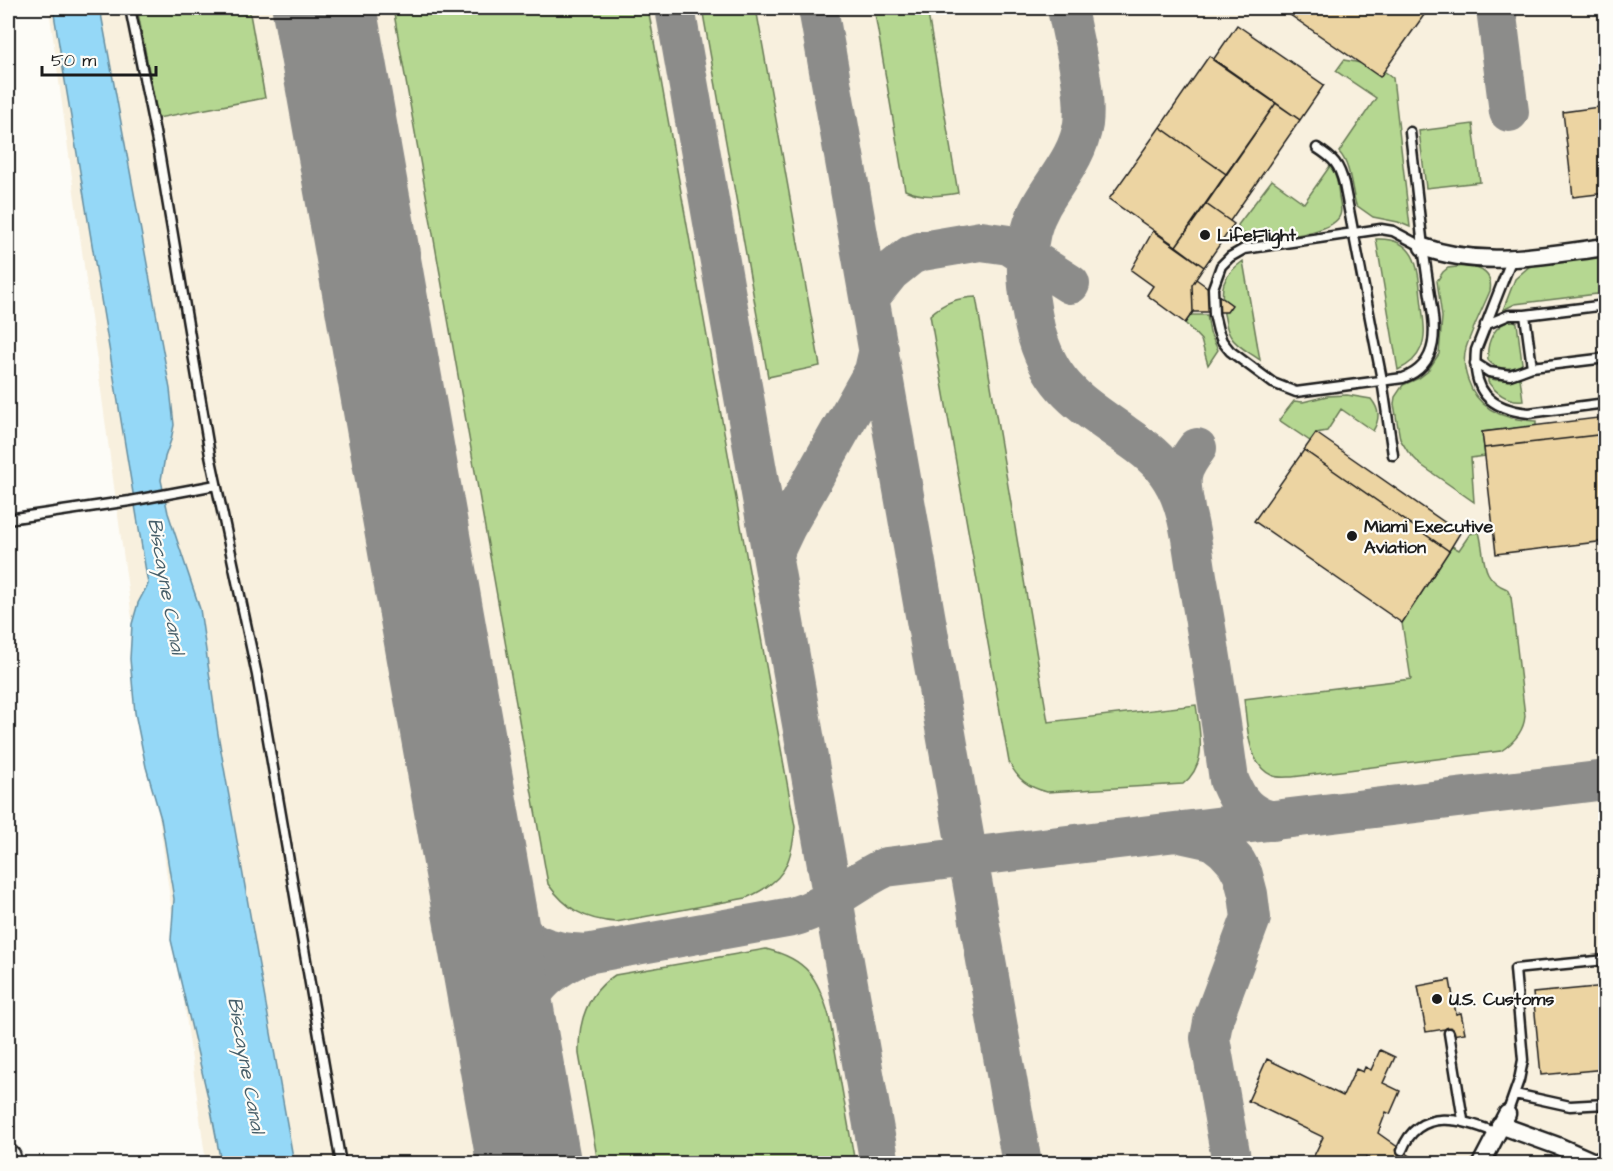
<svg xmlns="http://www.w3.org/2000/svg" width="1613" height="1171" font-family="'Architects Daughter',sans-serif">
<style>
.built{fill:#f8f0de}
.green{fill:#b5d791;stroke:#687a56;stroke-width:1.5}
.water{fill:#95d8f7;stroke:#658d9f;stroke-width:1.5}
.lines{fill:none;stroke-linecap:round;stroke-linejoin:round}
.taxiway{stroke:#8c8c8a;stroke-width:40}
.runway{stroke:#8c8c8a;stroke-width:104}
.building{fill:#ecd4a2;stroke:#1c1c1c;stroke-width:1.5}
.lane-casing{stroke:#1c1c1c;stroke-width:13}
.street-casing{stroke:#1c1c1c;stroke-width:21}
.secondary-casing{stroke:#1c1c1c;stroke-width:28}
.lane{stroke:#fdfcf7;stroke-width:8}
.street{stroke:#fdfcf7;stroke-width:16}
.secondary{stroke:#fdfcf7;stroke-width:24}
.poi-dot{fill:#1c1c1c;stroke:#fdfcf7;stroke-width:2}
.labels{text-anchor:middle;stroke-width:4.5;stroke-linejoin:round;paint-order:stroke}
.poi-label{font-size:18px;font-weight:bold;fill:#1c1c1c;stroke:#fdfcf7;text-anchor:start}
.water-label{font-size:20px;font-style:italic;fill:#465e69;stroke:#fdfcf7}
</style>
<rect width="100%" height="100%" fill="#fdfcf7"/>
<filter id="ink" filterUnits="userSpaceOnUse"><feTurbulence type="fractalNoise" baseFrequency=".0167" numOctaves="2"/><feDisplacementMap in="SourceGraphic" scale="12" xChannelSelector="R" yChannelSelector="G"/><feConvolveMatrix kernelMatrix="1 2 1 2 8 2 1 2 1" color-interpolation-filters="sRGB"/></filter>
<g filter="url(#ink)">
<path class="built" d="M49,8H1605V1163H206Z"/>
<path class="green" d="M137,8H249L265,98L158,118Z
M393,8H648L795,827C791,866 783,882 746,898L616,922C585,920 566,909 548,884Z
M702,8H756L820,366L768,377Z
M874,8H927L958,193C940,196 923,198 905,190Z
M1344,60C1363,63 1379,65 1393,78L1410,227L1398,222L1373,217L1356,205C1351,188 1351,165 1339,152L1376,98L1336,71Z
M1473,124L1480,182L1426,188L1419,131Z
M1330,166C1337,175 1338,185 1339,197C1340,202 1342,210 1340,215C1335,230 1295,236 1281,236C1274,236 1269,232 1263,231C1255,230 1248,236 1240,233L1238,225L1272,180L1304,203Z
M1376,239C1420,237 1418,273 1422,306C1423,320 1427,334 1421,348C1417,358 1409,365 1398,370Z
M1605,256V293L1515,304L1503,310L1515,279L1531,265Z
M1243,261L1260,360C1251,353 1237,347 1231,337C1226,330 1226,322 1224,314C1220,288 1221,277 1243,261Z
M1466,266C1482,268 1493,274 1490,291C1482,310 1472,329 1466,348C1463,359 1464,369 1468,380C1478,411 1506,420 1536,421V426L1482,432L1485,456L1471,458L1474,502L1421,465L1408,452L1400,439L1394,404L1395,397L1403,385L1419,378L1427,372L1439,354L1442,317L1437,281L1443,272L1448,268Z
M976,297L1048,722L1196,705C1200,734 1208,764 1183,784L1047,792C1028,787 1018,780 1009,762L930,315C944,302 958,298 976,297Z
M1191,315H1207L1210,333L1218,350L1208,365L1201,340L1185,323Z
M1513,320L1517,323L1522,363L1520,367C1508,369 1496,370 1488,360C1486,342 1494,324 1513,320Z
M1488,378L1496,380L1520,378L1523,400C1508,402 1497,394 1488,382Z
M1347,395L1371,399C1380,410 1380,419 1373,431L1341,409L1327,431L1316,433L1310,441L1279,420L1294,401L1303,402L1327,396Z
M1479,532C1486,557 1479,578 1507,589L1511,597L1525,716C1524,731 1513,743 1501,751L1292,777C1286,777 1279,778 1273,776C1247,766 1247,722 1244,699L1411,679L1402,623L1452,546L1459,550L1470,534Z
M766,949C807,959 818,978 829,1016L855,1163H598L579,1054C578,1022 587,993 615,975Z"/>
<path class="water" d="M53,8H100L170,389L174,425L171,440L165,457L161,480L168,513L200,609L218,734L294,1163H221L211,1110L171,940L174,899L161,819L146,767L135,713L130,659L132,624L138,603L148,584Z"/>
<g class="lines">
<path class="taxiway" d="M675,8L880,1164
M818,8L1022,1164
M1067,8C1073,42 1087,90 1083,124C1078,156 1057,178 1042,204C1020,242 1026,287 1035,328C1049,386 1080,403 1125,435C1144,448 1159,459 1171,478C1190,508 1192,548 1198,582C1210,648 1220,714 1229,780C1238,802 1248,815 1272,821
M1496,8L1509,112
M870,297L890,272L911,255L922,251L981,241L1009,245L1070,284
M1185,509C1180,479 1178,473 1197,448
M773,561L776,548L786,527L874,371L879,349
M1180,833L1212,840L1225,850L1236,862L1243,875L1248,894L1251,918L1214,1017L1210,1038L1232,1164
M479,881C495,913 520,944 558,951C567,953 577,953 586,954L792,917C831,906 851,883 886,867L1606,780
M508,1049C522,1001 539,972 586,954"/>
<path class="runway" d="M324,8L529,1164"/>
</g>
<path class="building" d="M1280,8H1429L1380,77Z
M1237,25L1324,85L1300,120L1213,60Z
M1209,56L1276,103L1226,174L1160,127Z
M1276,103L1300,120L1230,221L1206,204Z
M1606,106V193L1573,197L1563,112Z
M1160,127L1226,174L1176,246L1109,199Z
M1206,204L1234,224L1204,267L1176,246Z
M1153,231L1204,267L1192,285L1193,312L1185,323L1147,295L1153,286L1131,270Z
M1196,279L1232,305L1227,312H1193L1192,285Z
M1606,417V434L1484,448L1482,432Z
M1316,433L1460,533L1449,551L1304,450Z
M1606,434V541L1496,554L1484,448Z
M1304,450L1449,551L1402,623L1254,521Z
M1450,980L1456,1014L1461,1013L1465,1033L1452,1035L1451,1028L1426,1032L1418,986Z
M1606,986V1069L1541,1075L1533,993Z
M1380,1050L1395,1057L1383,1083L1400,1091L1390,1114L1386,1112L1378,1133L1416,1160L1414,1164H1380L1366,1157L1363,1164H1310L1323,1137L1248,1101L1267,1059L1343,1096L1356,1069L1363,1072L1365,1067L1371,1070Z"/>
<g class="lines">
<g class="lane-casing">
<path id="lane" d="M130,8L159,152L210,455L257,675L341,1164
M1410,132L1423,247
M1317,148C1334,159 1339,164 1344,184L1382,380L1393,455
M1381,229L1393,231L1423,247C1425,261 1427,275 1429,289C1434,322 1444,363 1403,378L1296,392L1273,383L1230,351L1222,341L1218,331L1214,314L1213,288L1221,266L1230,257L1244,249Z
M1512,258L1476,350C1472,391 1489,409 1529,413L1606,403
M1525,315L1532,367
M1485,325L1509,315H1525L1606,305
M1475,363L1489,372L1510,375L1532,367L1606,358
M8,519L130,501L216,485
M1449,1033L1463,1120
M1515,1094L1570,1106L1606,1104
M1507,1114L1519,1080L1523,1060L1515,969L1606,960
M1402,1150C1419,1106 1463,1119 1497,1133"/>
</g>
<g class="street-casing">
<path id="street" d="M1423,247C1484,269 1543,255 1606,247
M1500,1125L1558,1146L1599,1164
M1481,1164L1507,1114"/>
</g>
<g class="secondary-casing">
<path id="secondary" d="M8,1157V1164"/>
</g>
<use href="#lane" class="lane"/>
<use href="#street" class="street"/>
<use href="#secondary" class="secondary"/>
</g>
</g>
<g class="poi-dot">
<circle cx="1205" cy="235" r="6"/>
<circle cx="1352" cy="536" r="6"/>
<circle cx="1437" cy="999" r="6"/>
</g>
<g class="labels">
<g class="poi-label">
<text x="1217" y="241">LifeFlight</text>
<text x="1364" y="532">Miami Executive<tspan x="1364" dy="21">Aviation</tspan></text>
<text x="1449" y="1005">U.S. Customs</text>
</g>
<g class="water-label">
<text transform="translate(167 586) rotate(80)" y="7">Biscayne Canal</text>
<text transform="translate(247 1065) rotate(80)" y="7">Biscayne Canal</text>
</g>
</g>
<rect width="1613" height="1171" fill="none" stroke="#fdfcf7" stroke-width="30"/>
<rect x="15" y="15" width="1583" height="1141" fill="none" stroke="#1c1c1c" stroke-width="2" filter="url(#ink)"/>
<path d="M42 66v9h114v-9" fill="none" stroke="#1c1c1c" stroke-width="3"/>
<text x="51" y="66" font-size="18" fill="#1c1c1c" stroke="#fdfcf7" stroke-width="4.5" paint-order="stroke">50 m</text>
</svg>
